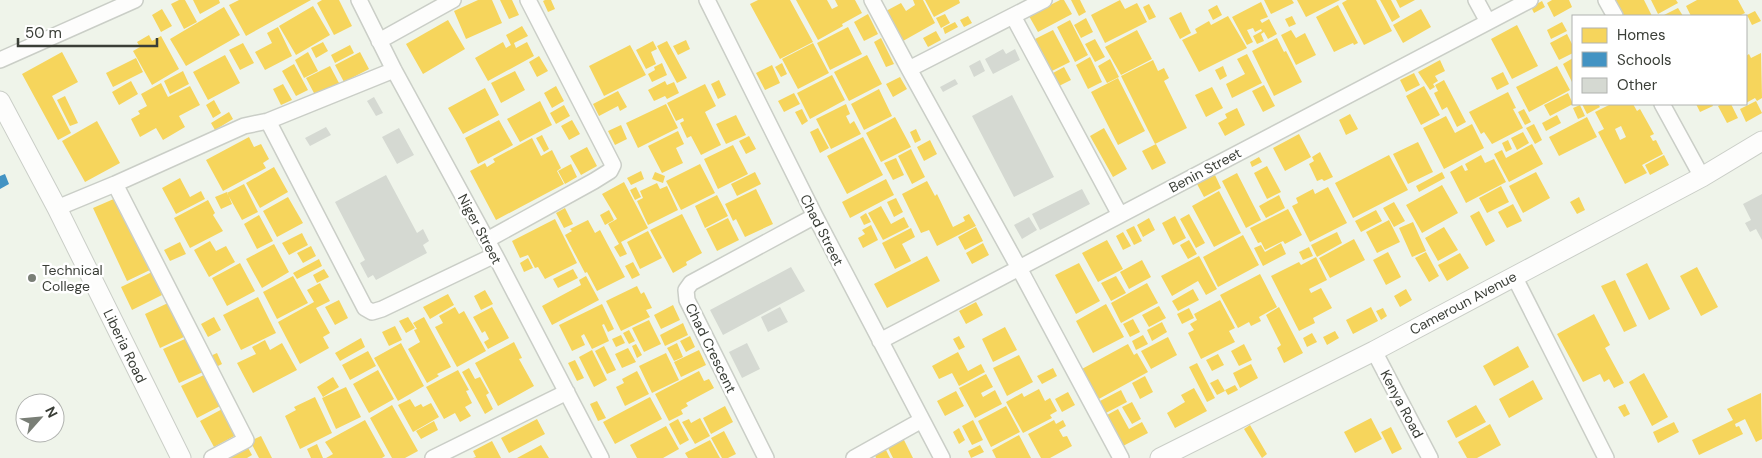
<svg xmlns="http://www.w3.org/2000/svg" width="1762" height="458" font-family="'DM Sans',sans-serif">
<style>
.homes{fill:#f6d55c;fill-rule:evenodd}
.schools{fill:#4393c3}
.building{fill:#d5d9d2}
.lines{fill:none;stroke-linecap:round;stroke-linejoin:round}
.minor-casing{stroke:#cacec7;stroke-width:18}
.tertiary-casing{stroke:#cacec7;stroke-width:21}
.minor{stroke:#fdfdfc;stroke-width:15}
.tertiary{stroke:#fdfdfc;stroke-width:19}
.poi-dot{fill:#797e76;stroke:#fff;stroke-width:2}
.labels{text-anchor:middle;stroke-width:5;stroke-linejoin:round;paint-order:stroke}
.street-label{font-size:14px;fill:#3a3e37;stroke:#fff}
.poi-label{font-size:14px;fill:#3a3e37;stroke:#fff;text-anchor:start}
</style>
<rect width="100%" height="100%" fill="#eff4ea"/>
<path class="homes" d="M179,0H185L197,22L184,29L171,4Z
M193,0H219L220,3L200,14Z
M239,0H311L246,36L229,5Z
M322,0H339L352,26L334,35L317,3Z
M478,0H492L502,23L466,39L454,11Z
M500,0H512L519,15L509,19Z
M545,0H551L555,9L548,12L543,1Z
M758,0H790L813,42L780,59L750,4Z
M796,0H827L832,9L838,6L835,0H855L862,13L842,24L843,26L818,40Z
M913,0H923L935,23L903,41L886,11L901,3L906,11L915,5Z
M925,0H959L960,3L934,17Z
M1060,0H1064L1072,14L1038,32L1029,16Z
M1071,0H1080L1086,12L1079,16Z
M1120,0L1125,9L1137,3L1147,22L1105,43L1091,15Z
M1264,0H1292L1294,3L1271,14Z
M1297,0H1340L1306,17Z
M1347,0H1376L1392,31L1364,45L1342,3Z
M1380,0H1391L1400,17L1392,22Z
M1396,0H1415L1400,8Z
M1552,0H1569L1572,7L1554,17L1547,3Z
M1614,0H1644L1652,16H1623Z
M1651,0H1676L1678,3L1658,14Z
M1697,0H1738L1745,13L1739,16H1691L1686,6Z
M1542,1L1545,7L1534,13L1531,7Z
M1261,2L1268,17L1260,20L1262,23L1269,19L1277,34L1268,39L1264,32L1261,34L1264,41L1257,44L1253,36L1262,31L1261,29L1255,32L1253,28L1247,30L1253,42L1247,45L1232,17Z
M1149,4L1156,17L1149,20L1143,7Z
M1217,5L1222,15L1213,20L1208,10Z
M1338,5L1358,43L1354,45L1353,43L1334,52L1316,17Z
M313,6L330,35L296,55L279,26Z
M224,7L240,35L186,66L170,39Z
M1678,8L1683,16H1662Z
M162,9L172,26L161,32L152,15Z
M1421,9L1431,27L1403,43L1393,25Z
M1755,11L1761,21L1752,25L1747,15Z
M1181,12L1191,33L1180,39L1169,18Z
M868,14L878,34L864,41L854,22Z
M945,14L950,23L941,28L936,18Z
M968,16L972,23L964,27L960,20Z
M1228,16L1247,48L1199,72L1182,40L1197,33L1195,29L1209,21L1211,25Z
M1292,16L1296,24L1289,27L1285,19Z
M1086,18L1093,32L1081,38L1074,25Z
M448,20L465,49L423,74L406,44Z
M1070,20L1088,55L1075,62L1057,27Z
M955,22L958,27L945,34L943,28Z
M1562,22L1567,31L1551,39L1547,30Z
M1517,25L1538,66L1512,79L1491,39Z
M522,26L528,36L514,43L516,48L527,42L534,56L488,81L475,58L503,42L506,48L511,45L506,35Z
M278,27L292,56L265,70L255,52L272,43L267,33Z
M848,27L862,54L830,70L817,43Z
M1053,30L1070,62L1052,71L1035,39Z
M1137,30L1152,59L1121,75L1105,47Z
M1291,30L1296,38L1305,33L1316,55L1296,65L1281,35Z
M936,31L941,40L928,47L923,38Z
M1567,34L1573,46V53L1559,60L1550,43Z
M149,35L152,41L161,36L179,69L152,85L133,51L140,47L137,42Z
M881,38L894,64L886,67L874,42Z
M1277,38L1284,52L1286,51L1302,82L1274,96L1252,51Z
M1095,39L1105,57L1095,62L1085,44Z
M686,40L690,49L678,55L673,46Z
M653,41L657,49L651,52L656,64L646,69L636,50Z
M667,41L687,78L677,83L657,46Z
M323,42L328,51L316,58L311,48Z
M243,43L254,63L240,70L229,50Z
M813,43L829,73L798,89L782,59Z
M350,45L354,53L335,63L331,55Z
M630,45L646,75L604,96L589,66Z
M62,52L78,82L52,96L71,133L58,140L22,74Z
M308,52L318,71L304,78L295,60Z
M360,52L369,69L344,82L335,65Z
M1761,53L1762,98L1757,101L1755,98L1746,103V56L1749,54L1751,58Z
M1247,54L1262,83L1232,98L1226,84L1245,74L1237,59Z
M225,55L240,83L208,100L193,72Z
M867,55L882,84L849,101L834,72Z
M539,56L548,71L537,77L529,62Z
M1090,57L1102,82L1088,89L1076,65Z
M136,58L143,72L113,87L106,73Z
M1573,58V84L1563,64Z
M1110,59L1119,77L1107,83L1098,66Z
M1153,60L1158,71L1164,68L1169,78L1164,81L1187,128L1155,144L1121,76Z
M1440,60L1445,71L1435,76L1438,81L1433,84L1435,87L1430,90L1418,72Z
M662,63L667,75L652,82L648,74L655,70L654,67Z
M782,63L787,74L781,77L775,67Z
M294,64L308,90L296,96L282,71Z
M772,65L780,83L765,90L756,73Z
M330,66L339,83L315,95L306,78Z
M1223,66L1227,76L1220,80L1215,70Z
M1557,66L1570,90L1529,112L1516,87Z
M1064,67L1071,80L1059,86L1053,73Z
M183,71L189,84L170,94L164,81Z
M515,71L525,90L501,103L491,83Z
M1503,72L1509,84L1497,90L1491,78Z
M1414,73L1420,85L1406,92L1400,80Z
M832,75L845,100L810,119L797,93Z
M900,77L907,89L893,97L886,84Z
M1118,78L1145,131L1118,145L1091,92Z
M719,80L726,95L718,99L711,84Z
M1444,80L1466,122L1457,127L1447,107L1442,110L1434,93L1438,91L1435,85Z
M131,81L138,94L119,105L112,92Z
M665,81L667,85L674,82L679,93L667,99L665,96L654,101L648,90Z
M161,83L168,97L190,86L200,105L179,116L185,127L163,140L156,128L140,137L131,119L140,114L138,111L147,106L141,94Z
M283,84L292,100L281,105L273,89Z
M705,84L716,106L705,112L721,145L701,155L691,136L687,138L680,123L684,121L683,118L676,121L667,103Z
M1264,85L1275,106L1263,112L1252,91Z
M556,86L564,101L552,108L544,93Z
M1424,86L1440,115L1421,125L1406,96Z
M1212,87L1223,108L1206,117L1195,95Z
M485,88L499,115L463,134L448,108Z
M879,89L892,116L864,130L851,104Z
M618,91L627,107L620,111L618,106L599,116L593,104Z
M1508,92L1516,108L1513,109L1523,128L1492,144L1484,132L1481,134L1469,112Z
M794,93L800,104L784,112L778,101Z
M1568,93L1573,104L1550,116L1544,105Z
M65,96L78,123L70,126L57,100Z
M214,100L221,113L213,118L206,105Z
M540,101L552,125L520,142L507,119Z
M1756,101L1762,113L1746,122L1740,109Z
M666,104L678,128L638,148L626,123Z
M846,104L850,114L846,116L850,124L854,121L861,134L831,149L816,119Z
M1582,104H1598L1600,107L1587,114Z
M1611,104H1633L1637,111L1640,109L1654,134L1650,136L1653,141L1656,140L1663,154L1642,165L1647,173L1625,184L1598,132L1604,129L1595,112ZM1621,126L1626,137L1620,140L1615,129Z
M1696,104H1712L1713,106L1700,112Z
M1722,104H1731L1738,118L1727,123L1718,106Z
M564,105L570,116L556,124L550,113Z
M1580,105L1585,116L1578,119L1573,108Z
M1237,108L1245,125L1225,136L1218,123L1227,118L1225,114Z
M802,109L808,121L802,125L795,112Z
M1524,109L1531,122L1525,125L1518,112Z
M229,112L233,119L215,130L211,123Z
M1350,114L1358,129L1346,135L1339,120Z
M736,115L746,135L726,144L716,124Z
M1557,115L1561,123L1546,131L1542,123Z
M1446,116L1455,133L1472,124L1484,148L1444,169L1423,128Z
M895,117L911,147L881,162L866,133Z
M1587,117L1597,137L1559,156L1549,137Z
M499,120L513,145L478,164L465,138Z
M572,120L580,134L569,140L561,126Z
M97,121L120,163L85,182L62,141Z
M1534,124L1542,140L1535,144L1526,128Z
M621,125L627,139L615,145L608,131Z
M818,128L829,148L820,153L810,132Z
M1104,128L1127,169L1113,177L1090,136Z
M916,129L921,140L915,143L910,132Z
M678,131L684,144L676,148L683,163L662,173L648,146Z
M1523,132L1529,143L1517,150L1511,138Z
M1299,134L1311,157L1285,171L1273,148Z
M542,135L549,149L544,152L536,138Z
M749,136L756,149L746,154L739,141Z
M249,137L254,147L261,144L269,159L263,163L266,168L223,191L206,160Z
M863,137L883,175L847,194L827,156Z
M532,138L541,156L552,150L561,168L557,171L564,184L496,220L470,171L485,163L487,167L495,162L493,159Z
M930,140L937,154L924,161L917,147Z
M1508,140L1512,149L1506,152L1502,143Z
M1418,142L1433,172L1408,184L1393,154Z
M1156,144L1166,163L1152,170L1142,151Z
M1532,144L1543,164L1509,182L1494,154L1502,150L1506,158Z
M733,145L748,174L718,189L704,159Z
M587,147L597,166L581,175L570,156Z
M911,149L925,177L912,184L898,156Z
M1320,152L1333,177L1324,181L1322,179L1317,181L1309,164L1314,161L1312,157Z
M1389,155L1408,190L1353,218L1335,183Z
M1481,155L1485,163L1494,159L1506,182L1466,203L1450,172L1462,165L1465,171L1468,170L1465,164Z
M1664,155L1669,165L1650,175L1645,165Z
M1259,157L1262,162L1252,167L1250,162Z
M896,158L904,175L893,180L884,163Z
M571,164L577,177L565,184L558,171Z
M700,164L715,193L681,210L666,181Z
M1267,166L1281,192L1267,199L1254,173Z
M274,167L288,192L260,208L246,183Z
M641,171L644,179L631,185L627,178Z
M655,172L665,176L663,183L652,179Z
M755,172L761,184L737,196L731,184Z
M1442,172L1445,178L1419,192L1416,186Z
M1536,172L1550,198L1523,213L1509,186Z
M1237,173L1261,220L1246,228L1222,181Z
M1215,175L1221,188L1204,197L1197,184Z
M180,178L190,197L201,191L205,199L176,214L162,188Z
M886,179L894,195L850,218L842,202Z
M927,181L935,196L937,194L953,227L965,221L963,217L969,214L976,226L937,246L929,230L921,233L902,194Z
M624,182L648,228L621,242L627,254L620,257L614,247L619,244L608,224L617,219L602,194Z
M657,183L660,189L667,186L678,210L648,225L637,201L643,198L640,191Z
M244,184L258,212L242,220L227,193Z
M1442,185L1458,213L1422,233L1406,205Z
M1501,186L1509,202L1487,213L1479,198Z
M636,187L641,197L635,200L630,190Z
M1328,187L1347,223L1310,242L1292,206L1298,203L1296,198L1313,189L1315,194Z
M756,189L773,224L745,237L736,219L733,221L725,204Z
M1219,191L1241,233L1214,247L1192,206Z
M227,192L232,204L221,209L215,197Z
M717,195L728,216L705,228L695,206Z
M1279,195L1285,208L1266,218L1259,206Z
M288,197L303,223L277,237L263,211Z
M1579,197L1585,210L1577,214L1570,202Z
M116,198L150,270L127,281L93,208Z
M896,198L903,212L894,217L887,202Z
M208,200L215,213L213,215L223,231L190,248L174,218Z
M1394,202L1405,221L1394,227L1383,208Z
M1513,204L1522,221L1507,228L1498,212Z
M881,206L891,224L904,217L909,227L883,240L868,213Z
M565,208L573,224L564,228L556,213Z
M1288,209L1302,235L1285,244L1283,241L1265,250L1261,242L1258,243L1250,228Z
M609,210L614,220L605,225L600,215Z
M1376,210L1382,221L1361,232L1355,221Z
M1479,211L1495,241L1486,246L1470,216Z
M866,213L871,222L864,225L860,217Z
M682,214L702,253L686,262L687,265L673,273L650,230Z
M1189,214L1205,243L1196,248L1180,219Z
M259,215L273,241L257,249L244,224Z
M1175,216L1186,238L1173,245L1162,223Z
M728,218L739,240L717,251L706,229Z
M1149,218L1155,230L1143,237L1137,225Z
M555,219L577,263L545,279L538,267L535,268L528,255L520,258L512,241Z
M588,220L595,233L600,230L625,277L597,291L587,272L585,273L565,235L572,231L570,229Z
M1389,220L1400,242L1377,253L1366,232Z
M1413,222L1426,251L1412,257L1399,228Z
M871,225L878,240L863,248L858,238L865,234L862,230Z
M1134,226L1142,241L1134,245L1126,230Z
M976,227L983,241L965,250L958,237Z
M1444,227L1458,250L1438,261L1425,238Z
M911,228L915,237L902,244L911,261L895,269L882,243Z
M648,231L662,258L640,269L627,242Z
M1123,232L1131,246L1123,250L1116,236Z
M1337,232L1342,243L1317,257L1311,245Z
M302,233L308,245L289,255L282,243Z
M1243,235L1259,265L1218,287L1203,257Z
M1354,239L1365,260L1330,278L1319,258Z
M1107,240L1123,269L1098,282L1082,253Z
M1189,240L1197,254L1188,259L1180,245Z
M210,241L216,251L226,246L235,262L209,277L194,250Z
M180,242L186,254L170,261L164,250Z
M983,243L989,255L972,264L966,253Z
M1281,243L1286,254L1263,266L1254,248L1261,245L1265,252Z
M274,244L289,272L262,288L246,259Z
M311,246L316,256L303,263L297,253Z
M1309,247L1313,256L1303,260L1299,252Z
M1388,252L1401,277L1386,285L1373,260Z
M1426,252L1439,276L1429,282L1415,258Z
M1460,253L1469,268L1447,281L1438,265Z
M927,256L940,281L887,308L874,284Z
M1199,256L1217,289L1206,295L1198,281L1172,296L1161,276Z
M1316,257L1327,280L1309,289L1311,293L1321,288L1332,308L1313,318L1315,323L1299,331L1271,276L1299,262L1301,265Z
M528,258L533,268L524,272L520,263Z
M319,259L322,266L297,279L293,273Z
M1142,260L1151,277L1129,289L1120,272Z
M633,262L640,275L632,279L625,266Z
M240,263L255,291L227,306L212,278Z
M1079,263L1100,301L1076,314L1055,275Z
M1647,263L1670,309L1649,320L1626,274Z
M1697,267L1718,307L1701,316L1680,276Z
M324,269L329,277L317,283L313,275Z
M573,269L578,278L558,288L553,279Z
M152,272L162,295L132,310L121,287Z
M1260,274L1277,307L1259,317L1261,321L1251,326L1249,322L1238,328L1220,295Z
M293,276L308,303L277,319L263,292Z
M586,276L599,300L552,325L542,306L581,285L579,280Z
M1116,276L1126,293L1111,301L1101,283Z
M1615,280L1637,326L1624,332L1601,286Z
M320,283L330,301L316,308L330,333L323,337L329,348L300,364L278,322L314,302L307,290Z
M1147,283L1158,303L1121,323L1111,303Z
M637,286L641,294L644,292L652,308L646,310L650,317L621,331L606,301Z
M1193,289L1199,300L1178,311L1172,301Z
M1406,289L1412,300L1400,307L1394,296Z
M485,290L493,304L481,310L474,296Z
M448,294L454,305L430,319L423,307Z
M258,297L276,333L241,350L223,315Z
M339,300L348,318L335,325L325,307Z
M1220,300L1235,328L1229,331L1235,342L1201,359L1188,333L1194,330L1190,324L1197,320L1194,314Z
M170,302L186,336L160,348L145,314Z
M976,302L983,315L966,324L959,311Z
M602,304L614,329L608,332L604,324L602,325L609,341L592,349L584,334L581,336L585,345L572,351L559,325Z
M1106,304L1124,337L1093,353L1076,321Z
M673,305L680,320L661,329L654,315Z
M1159,306L1166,318L1149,327L1142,315Z
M455,307L459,314L464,311L486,351L457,367L435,327L443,323L439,316Z
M492,307L509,338L488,349L484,342L489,339L485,331L482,333L473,317Z
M1279,307L1303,353L1284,363L1277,348L1281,345L1266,315Z
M1371,307L1378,321L1353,334L1346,320Z
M1189,308L1194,318L1182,324L1177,314Z
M1383,308L1387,316L1381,320L1376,311Z
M1594,314L1610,345L1605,348L1624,383L1614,388L1609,379L1604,382L1600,374L1583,382L1557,334Z
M214,317L221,330L208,337L201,324Z
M408,317L415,328L406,333L399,321Z
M424,317L451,367L437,374L439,376L427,383L408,349L420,342L414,330L417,329L413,323Z
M1133,319L1140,332L1130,337L1123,324Z
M649,320L661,344L644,352L632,328Z
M1162,322L1167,332L1152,341L1147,330Z
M683,323L688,335L665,346L660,335Z
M395,326L402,340L389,346L382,332Z
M1005,327L1017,350L993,362L982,339Z
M629,330L635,341L629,344L623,333Z
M1335,331L1339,338L1327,345L1323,337Z
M1312,333L1317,342L1307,347L1303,338Z
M621,335L625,343L616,347L612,339Z
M1143,335L1148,344L1136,350L1132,341Z
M690,336L695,347L686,352L680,341Z
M959,336L965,347L959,350L953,339Z
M1168,337L1177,355L1151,369L1141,351Z
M187,338L203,372L179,383L163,349Z
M361,338L365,347L340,361L335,353Z
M265,340L270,350L282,343L297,370L253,393L237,363L256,354L252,347Z
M514,342L522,358L519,359L534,386L498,406L475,363Z
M401,343L424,386L398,401L374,358Z
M677,343L683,357L674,361L667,348Z
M636,344L642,355L637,358L632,346Z
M1128,344L1134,355L1137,353L1148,372L1097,400L1080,370Z
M1244,344L1252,360L1239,366L1231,351Z
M604,346L616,370L607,374L595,351Z
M1518,346L1529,367L1494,386L1483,366Z
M628,348L636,362L622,368L615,354Z
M592,350L607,380L594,387L579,357Z
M699,350L706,365L681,377L674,362Z
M368,351L376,366L350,380L342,365Z
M958,352L968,371L981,364L985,372L959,386L952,373L939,379L932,366Z
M217,353L222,364L212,369L206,358Z
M666,353L679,380L652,393L639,366Z
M1218,354L1224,365L1212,371L1206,360Z
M1019,355L1033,382L1007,396L993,368Z
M575,360L584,378L577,381L568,363Z
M1197,363L1215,398L1207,402L1189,367Z
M1251,364L1258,378L1240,388L1233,373Z
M469,368L475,379L480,377L489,393L486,395L493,409L485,414L462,372Z
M1053,368L1057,376L1042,384L1037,376Z
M378,370L394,399L369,413L353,384Z
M458,370L469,390L466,391L472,403L465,407L471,416L460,422L455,413L444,419L426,387Z
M637,371L649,394L625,406L616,387L624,383L622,379Z
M699,371L704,381L709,379L714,388L686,403L688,406L681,410L683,414L669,421L655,394Z
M210,372L226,403L197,418L181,386Z
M1644,373L1668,417L1652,426L1629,382Z
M986,374L993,387L981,393L983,397L995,390L1002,404L975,418L959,388Z
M1145,376L1153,392L1140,399L1132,383Z
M333,377L339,387L323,397L317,387Z
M1218,379L1225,391L1217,395L1210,383Z
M1533,380L1543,399L1509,418L1499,399Z
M1235,385L1238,390L1228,395L1225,390Z
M346,387L361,417L336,429L322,398Z
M1194,388L1207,411L1175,428L1167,413L1185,402L1181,395Z
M1039,389L1045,401L1050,398L1057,411L1050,415L1052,418L1023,433L1006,402L1022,393L1024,397Z
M1121,390L1127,402L1104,414L1098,402Z
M956,391L964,406L945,416L937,401Z
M1068,392L1075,405L1062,412L1055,399Z
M1761,393L1762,439L1756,442L1745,419L1735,424L1736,427L1739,426L1743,434L1699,455L1692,440L1733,420L1727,409Z
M315,397L332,433L300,449L285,416L296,410L294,407Z
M650,397L662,419L615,444L603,422Z
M410,399L415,407L421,404L423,407L431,403L439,417L413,432L398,405Z
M597,401L606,418L598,421L590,404Z
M1132,402L1141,419L1132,424L1122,407Z
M1625,404L1630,414L1624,417L1618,407Z
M392,405L418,451L405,458H392L370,418Z
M1476,405L1486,422L1456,438L1447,421Z
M725,406L733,422L711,434L703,418Z
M1006,406L1020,432L991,447L978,421Z
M226,407L240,433L214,447L200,421Z
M1118,409L1129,429L1142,422L1148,433L1123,446L1107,415Z
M700,418L710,436L695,444L682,422L689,419L691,423Z
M1371,418L1382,439L1355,453L1344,432Z
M537,419L545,434L509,453L501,438Z
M678,419L689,440L680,445L669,424Z
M365,420L385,456L382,458H326L333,454L325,442Z
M973,420L983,440L972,445L962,426Z
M1054,420L1056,424L1063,420L1066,426L1059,430L1063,437L1067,436L1072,446L1050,458H1041L1028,434Z
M434,421L438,430L421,439L416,431Z
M1674,422L1679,432L1658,443L1653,432Z
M1490,424L1501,445L1477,458H1467L1458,442Z
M1250,425L1267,454L1262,458L1244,429Z
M666,426L679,449L663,458H637L630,445Z
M1391,427L1402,449L1392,454L1381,432Z
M959,428L965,440L959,444L953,432Z
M724,431L736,454L728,458H722L711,438Z
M1019,435L1031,458H996L992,450Z
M261,436L272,458H259L250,441Z
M903,438L913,458H893L887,446Z
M710,440L720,458H688L685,453Z
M492,441L501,458H473L476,457L473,451Z
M246,444L252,455L247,458H222Z
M317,444L323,458H311L307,449Z
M541,445L549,458H517Z
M980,445L984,452L971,458L968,451Z
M886,450L890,458H876L875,455Z"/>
<path class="schools" d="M5,174L9,184L0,189V176Z"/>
<path class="building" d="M1003,49L1006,54L1015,49L1020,60L993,74L985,59Z
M980,60L985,71L974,77L969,66Z
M955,79L958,84L943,92L940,87Z
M1012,95L1054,177L1014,197L972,116Z
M374,97L383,113L376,116L367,101Z
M326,127L331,135L310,146L305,138Z
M399,128L414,155L397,164L382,137Z
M386,175L417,233L423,229L429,241L423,245L427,253L376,280L373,275L368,278L360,263L365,260L335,202Z
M1082,189L1090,204L1040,230L1032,214Z
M1762,194V240L1756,229L1750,232L1745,223L1751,220L1743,204Z
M1029,217L1037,230L1022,239L1014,225Z
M791,267L805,291L723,335L710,310Z
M780,307L788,322L768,332L761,317Z
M747,343L760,369L742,378L729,352Z"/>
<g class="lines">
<g class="minor-casing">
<path id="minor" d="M359,0L394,70L495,255L601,458
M707,0L815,216L942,458
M872,0L909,69L1019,268L1121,458
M1476,0L1488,22
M1606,0L1615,16
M1013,16L1120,215
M379,41L453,0
M0,60L135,0
M909,69L1044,0
M1662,104L1702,177
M268,121L365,308L372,312L382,309L495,255
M115,184L246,440L212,458
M57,208L115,184L244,126L268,121L394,70
M487,240L594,181L610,171L613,165L528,0
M1514,276L1606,458
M880,341L1530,0
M1374,351L1430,458
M433,458L567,392
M766,458L687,300L686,290L691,283L815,216
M854,458L922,420"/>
</g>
<g class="tertiary-casing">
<path id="tertiary" d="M0,101L57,208L181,458
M1160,458L1374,351L1702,177L1762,141"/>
</g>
<use href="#minor" class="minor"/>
<use href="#tertiary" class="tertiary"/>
</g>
<circle class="poi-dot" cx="32" cy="278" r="5"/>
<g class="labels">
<g class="street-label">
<text transform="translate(1205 170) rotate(-28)" y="5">Benin Street</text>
<text transform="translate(480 229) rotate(62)" y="5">Niger Street</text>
<text transform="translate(822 230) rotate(63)" y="5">Chad Street</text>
<text transform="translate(1463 303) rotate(-28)" y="5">Cameroun Avenue</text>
<text transform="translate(125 346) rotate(64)" y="5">Liberia Road</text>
<text transform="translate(711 348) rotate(64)" y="5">Chad Crescent</text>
<text transform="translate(1402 404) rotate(62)" y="5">Kenya Road</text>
</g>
<g class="poi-label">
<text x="42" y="275">Technical<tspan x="42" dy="16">College</tspan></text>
</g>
</g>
<rect x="1572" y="15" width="175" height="90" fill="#ffffff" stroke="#b0b2af"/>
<rect x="1582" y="28" width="25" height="15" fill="#f6d55c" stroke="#b0b2af"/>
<text x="1617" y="40" font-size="15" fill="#3a3e37">Homes</text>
<rect x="1582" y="52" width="25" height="15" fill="#4393c3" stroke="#b0b2af"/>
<text x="1617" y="65" font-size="15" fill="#3a3e37">Schools</text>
<rect x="1582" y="78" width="25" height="15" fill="#d5d9d2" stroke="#b0b2af"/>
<text x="1617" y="90" font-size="15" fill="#3a3e37">Other</text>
<g transform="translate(40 418) rotate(63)"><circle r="24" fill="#ffffff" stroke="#b0b2af"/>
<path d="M0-4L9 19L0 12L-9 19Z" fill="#797e76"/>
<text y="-8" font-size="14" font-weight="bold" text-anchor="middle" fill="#3a3e37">N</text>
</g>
<path d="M18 38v8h139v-8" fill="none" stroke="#3a3e37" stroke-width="2.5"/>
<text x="25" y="38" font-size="15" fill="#3a3e37" stroke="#ffffff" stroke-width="4" paint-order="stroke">50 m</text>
</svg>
